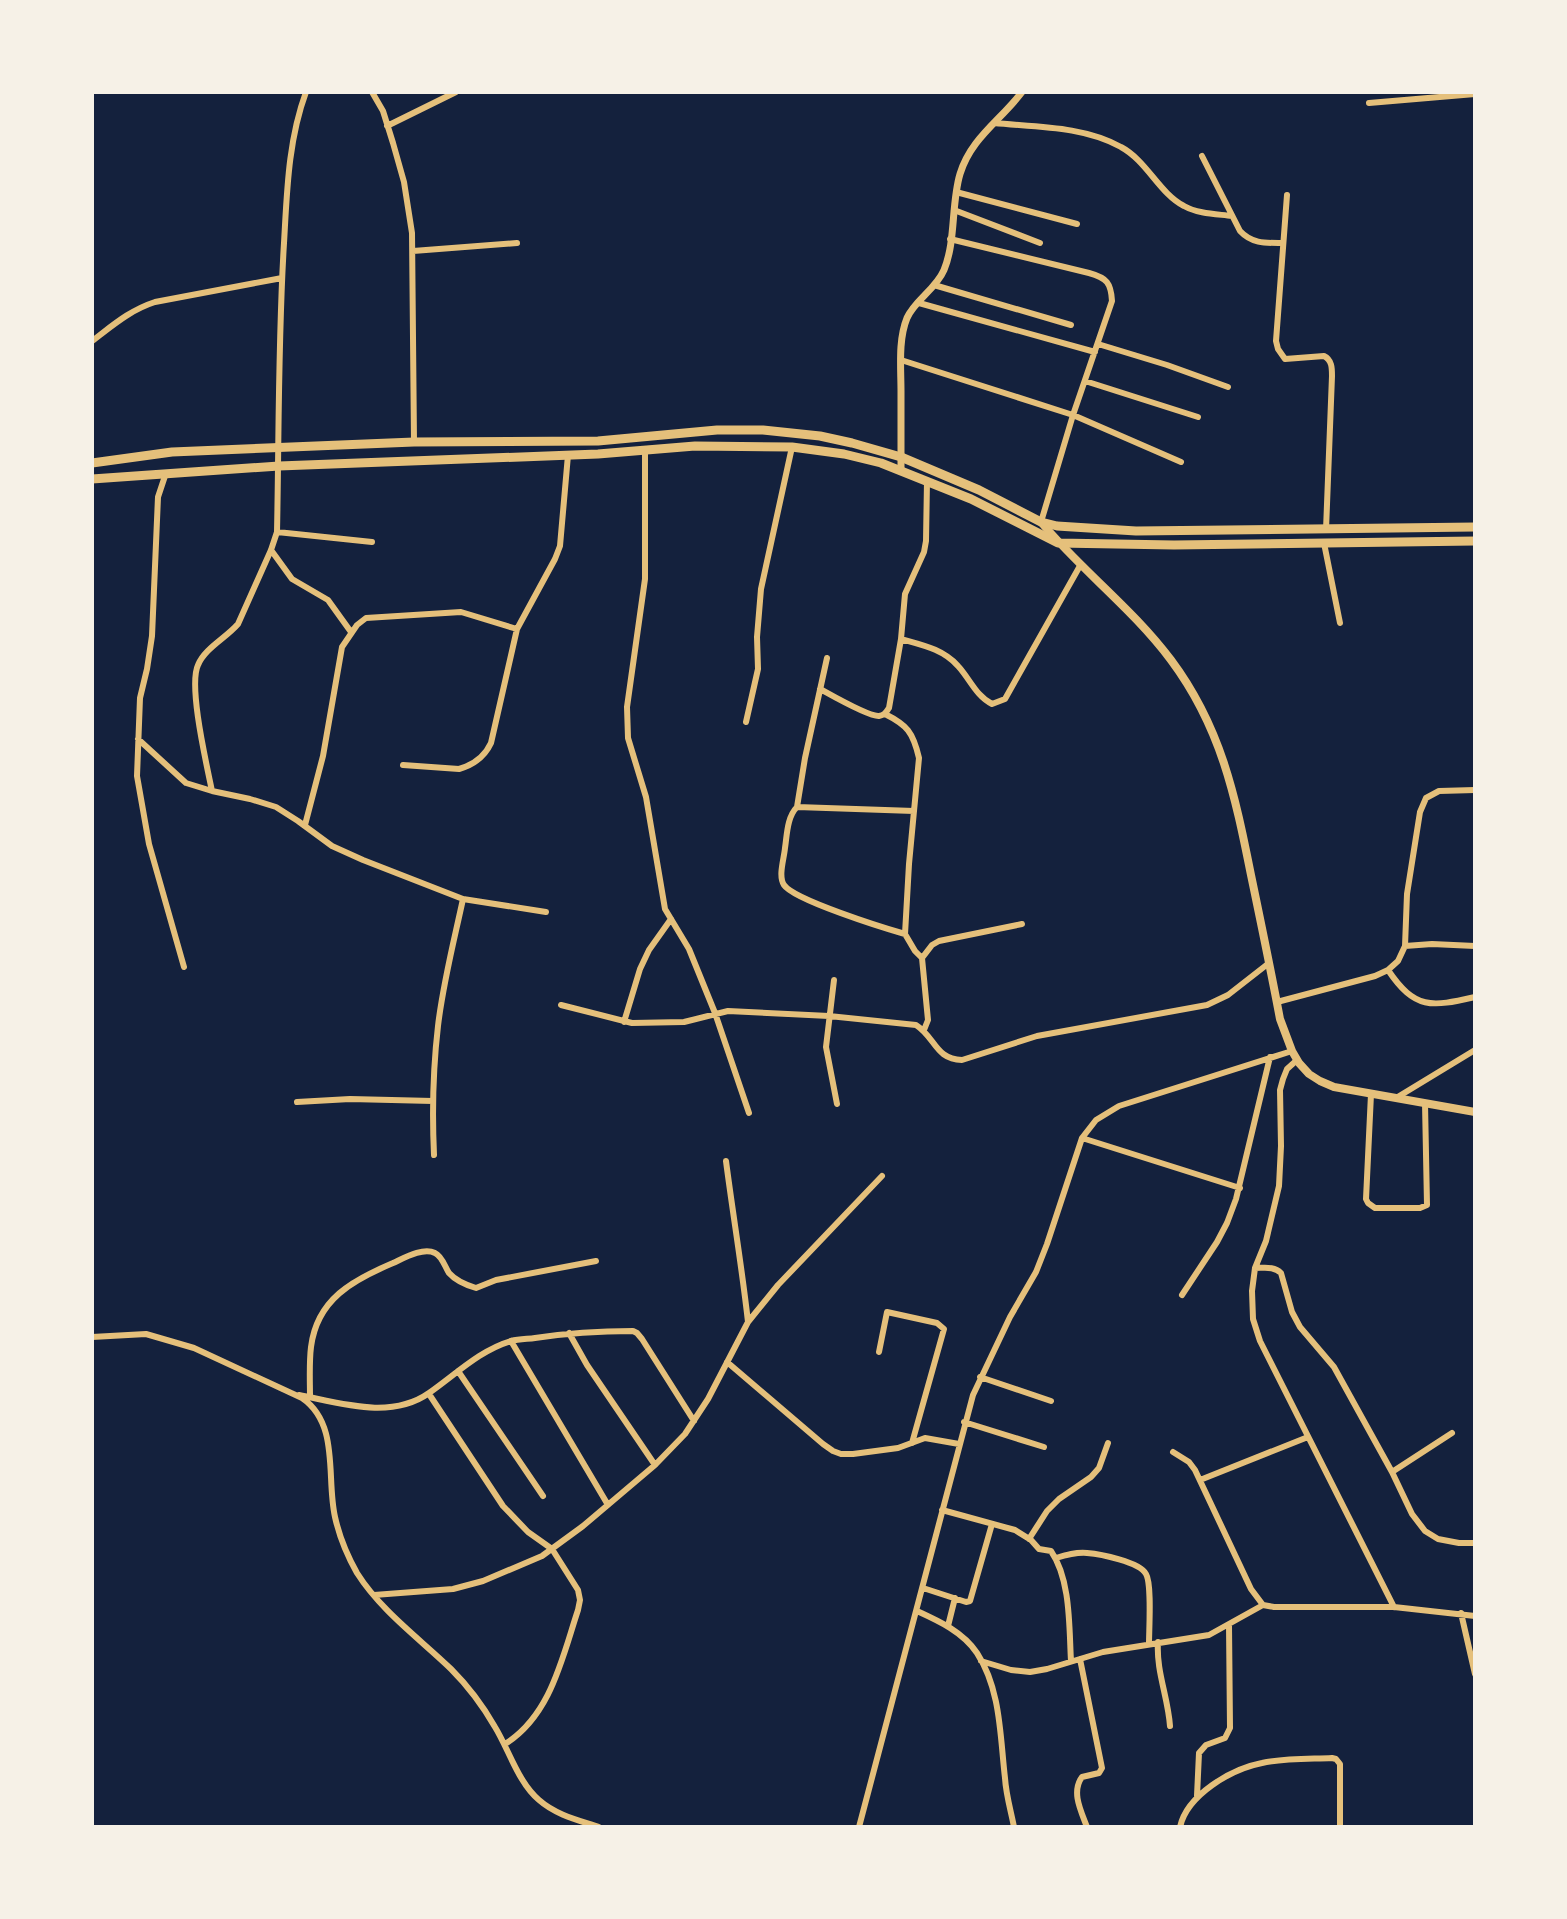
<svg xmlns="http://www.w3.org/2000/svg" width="1567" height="1919" font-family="'Archivo Narrow',sans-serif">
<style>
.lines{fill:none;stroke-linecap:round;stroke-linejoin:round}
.minor{stroke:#e5c07b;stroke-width:6}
.tertiary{stroke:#e5c07b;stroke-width:7}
.secondary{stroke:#e5c07b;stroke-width:8}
.trunk{stroke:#e5c07b;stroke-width:9}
</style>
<rect width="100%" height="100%" fill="#14213d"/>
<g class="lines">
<path class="minor" d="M372,92L383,111L393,143L404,182L412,233L414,442
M1369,103L1475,94
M994,123C1035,127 1084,126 1121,147C1147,161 1159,193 1184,206C1198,214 1217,214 1232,216
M387,126L456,92
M1202,156L1240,231C1252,244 1266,243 1283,243
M956,192L1077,224
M1287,195L1276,341L1278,349L1285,359L1324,356C1332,360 1332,368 1332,376L1326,530
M954,210L1040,243
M950,239L1089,273C1107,278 1111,283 1112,301L1073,415L1041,522
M413,251L517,243
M934,285L1071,325
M919,303L1095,352
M92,341C112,326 130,310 155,302L282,278
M1098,344L1167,365L1228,387
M901,360L1073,415L1181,462
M1085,381L1198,417
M645,450V579L627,707L628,738L646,797L665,909L689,949L715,1013L749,1113
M166,473L158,497L152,636L147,669L140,698L137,776L149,844L184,967
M277,532L372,542
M1324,543L1340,623
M271,550L292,579L328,600L351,632
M901,639C922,645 943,649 958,666C970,679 976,696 992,704L1005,699L1081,564
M820,689C831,695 869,717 879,716C885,715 886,712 889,708L901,639L905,594L924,552L926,541L927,481
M885,714C907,725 913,732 919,758L909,864L905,934L915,951L922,958L928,1020L924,1030
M746,722L758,669L757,637L761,589L792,447
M138,739L186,783L212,791L250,799L276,807L298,821L332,846L363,860L463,899L546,912
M403,765L459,769C473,765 485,756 491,743L517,629L555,559L560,546L568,455
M212,791C207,766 188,686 198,665C205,648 226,638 238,624L271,550L277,532C279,436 278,339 284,243C287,192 288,141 306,92
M797,807L805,758L827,658
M305,825L323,756L342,647L357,625L366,618L461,612L517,629
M905,934C884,928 794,900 784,885C778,876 784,859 785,848C787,835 787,817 797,807L914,811
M1405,946L1432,944L1475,946
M922,958L932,945L939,941L1022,924
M1388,970C1415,1010 1431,1007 1475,997
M834,980L826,1047L837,1104
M1277,1002L1375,976L1388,970L1398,961L1405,946L1407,894L1420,812L1426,798L1439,791L1475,790
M561,1005L632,1023L684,1022L728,1011L829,1016L916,1025C936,1038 935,1059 962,1060L1037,1036L1207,1005L1228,995L1269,963
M624,1022L640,969L649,950L671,919
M1297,1060L1287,1069L1283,1079L1280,1090L1281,1146L1279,1186L1266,1241L1255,1268L1252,1291L1253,1319L1260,1341L1394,1607
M1371,1094L1366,1199L1368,1203L1375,1208H1420L1427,1205L1425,1103
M1396,1098L1475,1050
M297,1102L350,1099L433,1101
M1082,1138L1240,1188
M434,1155C432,1112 433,1069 438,1026C443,983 454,941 463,899
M726,1161C733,1215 742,1268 748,1322
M1255,1268C1265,1268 1274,1266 1281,1273L1292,1312L1300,1327L1334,1367L1392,1472L1412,1514L1425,1531L1438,1539L1459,1543H1475
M1182,1295L1217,1242L1227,1223L1236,1199L1270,1057
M569,1333L587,1365L655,1465
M92,1337L146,1334L194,1348L302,1398C340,1424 326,1478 335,1517C339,1535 348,1557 357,1573C381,1611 420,1639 451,1669C468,1686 483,1706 495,1727C509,1750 518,1782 539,1800C556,1815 578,1820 599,1827
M511,1341L608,1505
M879,1352L887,1312L937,1323L944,1329L912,1443
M727,1362L823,1444L833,1451L841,1454H853L898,1448L925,1438L959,1444
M458,1371L543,1496
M980,1377L1051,1401
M429,1394L503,1506L528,1532L552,1549L578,1590L580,1600L578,1610C562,1658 551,1715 505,1744
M299,1395C340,1403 391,1420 429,1393C455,1375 480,1350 511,1341C519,1339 528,1339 535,1338C568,1333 600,1331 633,1331L637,1333L642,1339L694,1421
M310,1397C310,1381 309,1363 311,1347C317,1299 353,1280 393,1263C404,1258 423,1247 435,1253C442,1256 445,1267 449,1273C456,1281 466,1285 476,1288L496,1280L596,1261
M964,1422L1044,1447
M1173,1452L1189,1462L1195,1470L1251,1589L1263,1605
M1392,1472L1452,1433
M1200,1480L1308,1437
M942,1510L1015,1530L1031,1540L1039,1549L1051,1551C1071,1580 1069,1628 1071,1661
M1029,1539L1047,1511L1059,1499L1091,1477L1099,1468L1108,1443
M1056,1558C1066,1555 1076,1552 1087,1553C1100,1554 1140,1562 1146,1574C1152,1584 1149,1629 1149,1644
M923,1588L966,1602L970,1601L992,1524
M374,1595L453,1589L483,1581L542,1556L583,1526L655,1465L685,1434L708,1399L748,1322L778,1285L882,1176
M917,1611C939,1621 963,1632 977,1653C1001,1690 1000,1736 1005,1778C1006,1795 1011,1811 1014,1827
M1461,1613L1475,1674
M948,1626L955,1598
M1158,1642C1156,1671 1168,1697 1170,1726
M1080,1659L1102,1768L1099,1773L1082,1777C1071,1792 1081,1811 1087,1827
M981,1661L1011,1670L1030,1672L1047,1669L1103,1652L1209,1635L1263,1605L1274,1607H1394L1475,1616
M1197,1796L1199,1753L1206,1745L1225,1738L1230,1728L1229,1625
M859,1827L973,1395L1010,1317L1036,1272L1047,1244L1082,1138L1096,1120L1119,1106L1292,1051
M1180,1827C1187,1795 1231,1769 1262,1763C1284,1758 1309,1759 1332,1758L1336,1759L1340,1764V1827"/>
<path class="tertiary" d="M901,470C901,444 901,418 901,391C901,368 898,340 907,318C915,300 936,289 944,270C956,241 951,204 960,174C971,138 1000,121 1022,92"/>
<path class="secondary" d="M1041,522C1081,570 1133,609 1171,660C1221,727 1235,795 1251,875C1261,923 1271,971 1280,1019L1292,1051L1299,1063L1309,1074L1320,1081L1334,1087L1475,1112"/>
<path class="trunk" d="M92,463L172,452L414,442L598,441L717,430H763L820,436L852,443L901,457L979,490L1041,522L1057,526L1136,531L1475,527
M92,479L279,466L598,454L695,446L792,447L844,454L881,463L971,499L1058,543L1174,545L1475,541"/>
</g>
<rect width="1567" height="1919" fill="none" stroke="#f6f1e7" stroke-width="188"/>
</svg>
